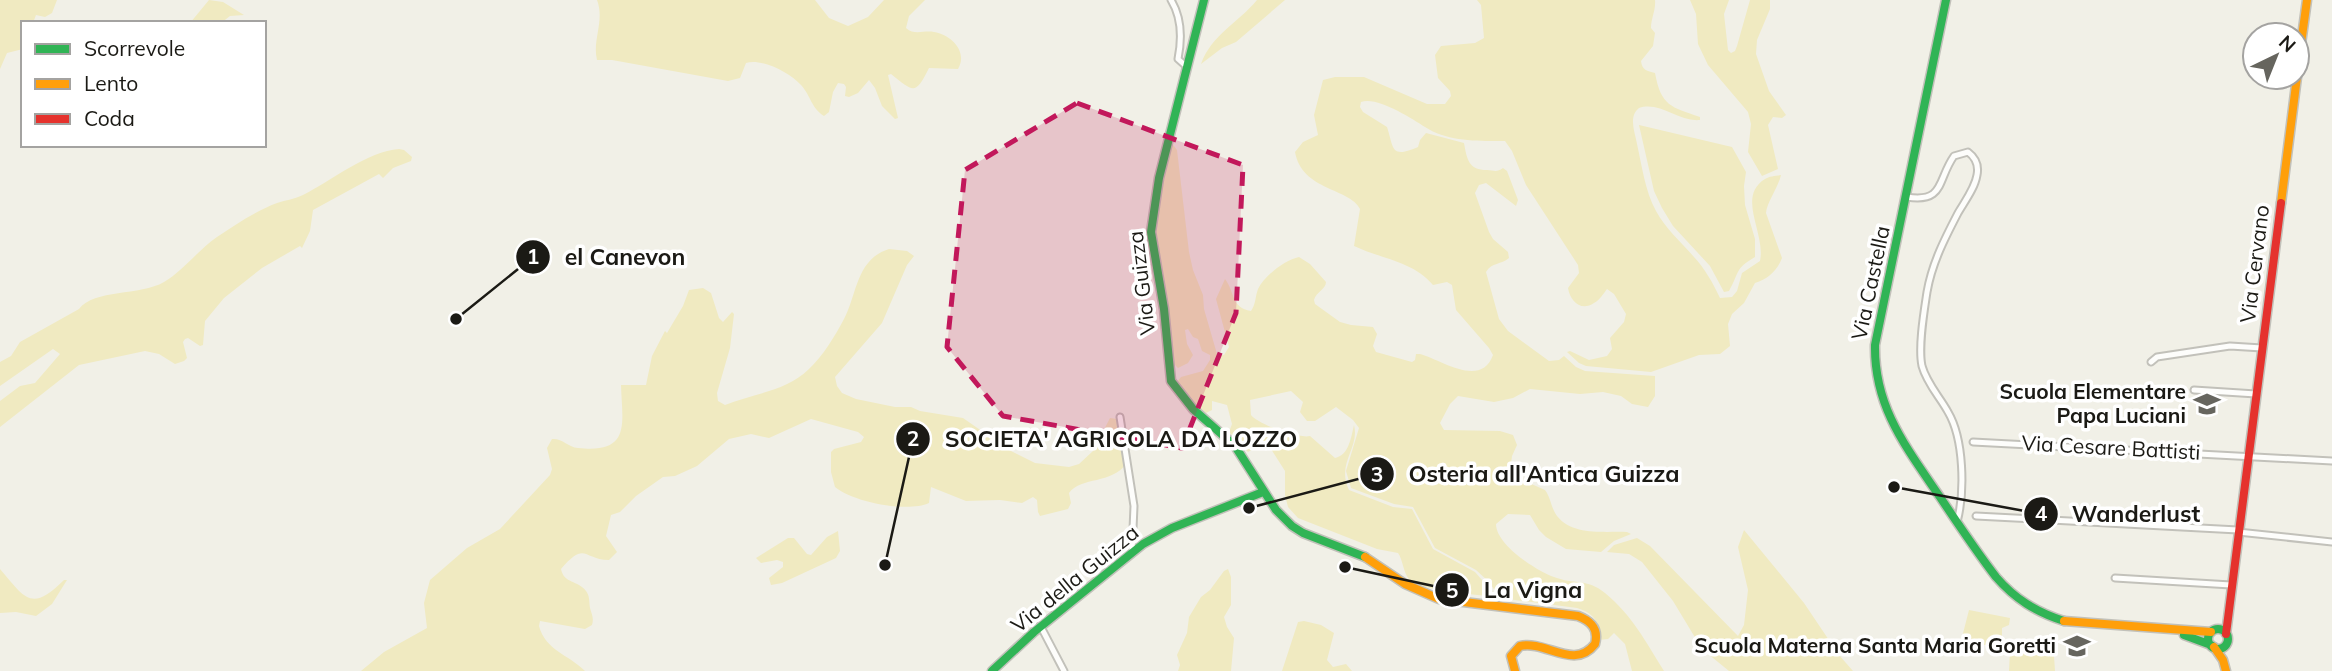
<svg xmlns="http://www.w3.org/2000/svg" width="2332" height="671" font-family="Mulish,sans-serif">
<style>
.green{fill:#f0eac1}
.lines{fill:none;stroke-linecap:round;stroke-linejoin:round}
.street-casing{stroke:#c2c1ba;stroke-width:9}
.fast-casing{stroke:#c2c1ba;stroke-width:11}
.slow-casing{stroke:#c2c1ba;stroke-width:11}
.jam-casing{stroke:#c2c1ba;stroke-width:11}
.street{stroke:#fdfdfb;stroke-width:5}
.fast{stroke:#30b455;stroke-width:8}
.slow{stroke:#ff9f0a;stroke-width:8}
.jam{stroke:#e5322d;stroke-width:8}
.marked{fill:#c2185b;fill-opacity:0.2;stroke:#c2185b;stroke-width:5;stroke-dasharray:14 9;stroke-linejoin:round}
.labels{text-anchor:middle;stroke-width:7;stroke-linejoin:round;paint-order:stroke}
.street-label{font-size:21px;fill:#1b1a15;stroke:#fff}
.poi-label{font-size:21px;font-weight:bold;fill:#1b1a15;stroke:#fff;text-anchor:end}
.leader{fill:none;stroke:#1b1a15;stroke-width:2.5}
.callout-dot{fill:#1b1a15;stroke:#fff;stroke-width:2.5}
.mark-label{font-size:21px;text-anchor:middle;font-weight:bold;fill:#fff}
.callout-label{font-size:23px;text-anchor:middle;font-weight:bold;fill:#1b1a15;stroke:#fff;stroke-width:7;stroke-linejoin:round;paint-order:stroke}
</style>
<rect width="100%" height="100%" fill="#f1f0e7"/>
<path class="green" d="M0,0H57L52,13L45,17L36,15L33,23H23V49L7,53L0,69Z
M209,0L223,2L244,15L230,16L221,23H190Z
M597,0H815L829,18L848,26L868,17L884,0H925L909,16L906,28C915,36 923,30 934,32C952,35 968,52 958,69L929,68C915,96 914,92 891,74L888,75L898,118L895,119L882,106L875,88L869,80L858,93L849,97L845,96L846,87L844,84L838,83L833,92L829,112L824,116C811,108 811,96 801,85C790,73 762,58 746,63L740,78L728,81L612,60H597C592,40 605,21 597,0Z
M1257,0H1285L1236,42L1222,48L1201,64C1212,34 1238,23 1257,0Z
M1477,0H1655C1656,10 1651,18 1651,28L1655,33L1653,46L1641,61C1642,70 1647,71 1655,73C1661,106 1671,107 1700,117V120C1678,122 1660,101 1639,108C1628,117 1635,132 1637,144C1642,166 1645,191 1656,211C1666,229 1681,242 1694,257C1705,269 1713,283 1720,298L1732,297L1737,291L1742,273L1760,261C1766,233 1736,197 1765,179C1769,176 1776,176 1781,175C1778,188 1767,202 1766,213L1782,258C1777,271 1768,279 1755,283L1744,303L1732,314L1728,324L1730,346L1720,354L1699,355L1651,372L1586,366L1579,363L1567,352L1570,351L1589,360L1607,356L1612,349L1610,338L1624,322L1626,314L1614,294L1607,289C1603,294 1600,300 1594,303C1581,312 1570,301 1568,288L1579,273L1578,265L1526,185L1512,151L1505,141C1478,141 1448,142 1425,127C1411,118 1377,96 1361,102L1360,107L1363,112L1387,127C1394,148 1390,159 1418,147L1420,140L1426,133L1464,143C1467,160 1469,170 1487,170C1494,170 1496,173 1503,168L1507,171L1518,200L1516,206L1486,183L1479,185L1475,193L1489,232L1493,239L1508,252L1509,258C1501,265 1492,262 1486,272L1499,319L1508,331L1549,361L1559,360L1564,356L1576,367L1585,371L1655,376V396L1648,407L1632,404L1621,396L1603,392L1580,394L1530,389L1513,398L1494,402L1458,396L1450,404L1440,423L1444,430L1500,431L1513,435L1517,445L1512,456L1510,471L1520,479L1545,490C1551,498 1551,508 1557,516C1573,536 1603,531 1627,532L1631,534L1614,541L1601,552L1566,549L1546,537L1539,530L1530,515L1508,514L1496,524C1496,545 1537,571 1554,577C1574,585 1587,578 1605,593C1632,615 1646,642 1664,671H1632L1625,644L1614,633L1608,639L1599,640C1600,622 1594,613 1577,608L1500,598L1489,582L1476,570L1435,548L1413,507L1394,504L1351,488L1346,471L1359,428L1353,420L1336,407L1315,421H1307L1300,412L1303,402L1291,391L1250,400L1251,415C1258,424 1298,439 1310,436L1335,458C1349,455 1351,438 1354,425C1360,448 1336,463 1349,490L1393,507L1412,509L1433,549L1475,572L1497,597C1479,595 1420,591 1409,579C1403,572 1403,560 1398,553L1377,549L1298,518L1288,507L1285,495V471L1271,449L1261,444L1248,452L1229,432L1232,424L1227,405L1212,401V410L1206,413L1190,400L1177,382L1181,377L1203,371L1210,360V355L1202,351L1198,339L1193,337L1188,329L1185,330L1187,344L1193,355L1188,363L1178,368L1172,362L1167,297L1156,232L1159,201L1171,142L1177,150L1189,252L1193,270L1203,295L1204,309L1217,354L1224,355L1229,347L1216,299L1225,279C1235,292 1231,308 1251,311C1256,304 1255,297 1258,289C1264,276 1285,260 1299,257L1310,264L1326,282C1326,289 1316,292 1314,300L1315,304L1340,322L1351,325L1373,327L1377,334L1373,346L1376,352L1412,362L1415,360L1416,354H1420C1440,359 1481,389 1493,355L1489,348L1456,310L1452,285L1447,282L1433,285C1413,261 1381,259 1354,246L1360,209C1350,188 1302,191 1295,152L1303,142L1318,135L1314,115L1323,80L1335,77H1364L1427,104H1445L1451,96L1450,91L1438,78L1435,55L1441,46L1475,43L1484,38L1481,5Z
M1690,0H1729L1724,14L1728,50L1731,53L1735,51L1737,46L1750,0H1770V9L1757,40L1756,54L1769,91L1786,115L1782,118L1773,117L1768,125L1778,169L1762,176L1748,152L1751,124L1748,112L1708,65L1698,44L1696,14Z
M1639,125L1732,147L1746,172L1744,186L1745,205L1755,239V257C1734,269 1740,272 1729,291L1724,292L1710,266L1673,226L1662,208L1654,191Z
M399,149L404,150L412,157L411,161L393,168L383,178L379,174L313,210L310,231L302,248L300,246L262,268L224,298L205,321L203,345L200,346L188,338L185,339L183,342L187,358L184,361L175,364L159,354L145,351L79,365L0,427V401L20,386L35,383L60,354L53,349L0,386V362L11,356L20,342L79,309C94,289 140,296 164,282C183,271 198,250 217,237C236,224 256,211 277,203C286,200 295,199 303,195C331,181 368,151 399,149Z
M889,249L907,251L914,256L907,265L882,323L835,377L837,386L842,393L856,399L895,407H911L920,411L963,418L1009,450L1035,463L1069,467L1079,464L1093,451L1110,418L1117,419L1121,427L1127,463C1111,485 1082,476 1069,493L1071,503L1068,509L1040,516L1038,512L1037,500L1033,497L1022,503L1000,500L966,501L931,487L929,503C907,513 853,502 835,487L831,472V452L834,449L861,442L864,437L858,432L811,419L769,438L751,434L729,439L697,466L675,476L663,477L636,496L620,512L611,515L606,536L617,552L609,560C583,560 586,540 561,569C564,584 578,580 586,591C590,596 589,602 590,608C592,615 594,618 592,625L585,629L540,621L539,626C546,651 568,654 585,671H361L384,652L427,628L424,603L430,580L467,548L500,529L550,475L552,469L547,448L552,439C562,438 568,447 578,448C632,454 622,423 621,385H646L652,356L665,331L667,333L683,306L689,290L703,288L711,293L719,318L723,322L732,312L734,314L730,348L717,393L718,401L725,405C754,393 785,392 809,369C823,356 835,336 844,319C857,295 856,259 889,249Z
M1744,530L1804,603L1839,655L1853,671H1729L1702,649L1673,601L1642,562L1629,554L1607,552L1614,545L1637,538L1650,546L1738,636L1744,625L1748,590L1738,547Z
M838,531L840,551L836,558L782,583L771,585L769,578L783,567V562L777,560L761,563L756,558L788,538H794L807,554L811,555L827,537Z
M0,569C25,598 31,613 64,580H67L52,604L36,616L16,612L0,613Z
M1228,569L1231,577V605L1224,617L1227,627L1234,638L1231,671H1178L1180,665L1177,655L1187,633L1189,617L1201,597L1210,590L1224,571Z
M1969,610L2010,618L2009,625L2002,628V641L2010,645H1960Z
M1304,621L1321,625L1334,633L1327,660L1333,667L1346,664L1352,671H1282L1298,622Z
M2010,652L2054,656L2055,671H2009Z"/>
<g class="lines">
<g class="street-casing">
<path id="street" d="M1171,0C1182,18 1182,39 1178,59L1187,67
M1907,197C1945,203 1937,180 1954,156L1968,152C1976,158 1979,165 1977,175C1975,188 1965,201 1958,213C1945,238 1932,263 1927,292C1924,312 1918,347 1922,366C1927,384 1940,397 1948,412C1964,439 1965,492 1957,522
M2151,362L2157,357L2230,346L2262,348
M2194,390L2256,394
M1120,417L1134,506L1132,552
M1973,442L2332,461
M1976,516L2238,530
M2238,532L2332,542
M2115,578L2231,585
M1041,627L1064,671"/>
</g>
<g class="fast-casing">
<path id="fast" d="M1204,0L1159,178L1151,232L1164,309L1171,381L1193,409L1235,446L1276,510L1292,526L1303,533L1365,557
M1946,0L1875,345C1874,407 1906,447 1940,497C1958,524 1976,551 1996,577C2015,599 2036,612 2064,621
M2208 639a10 10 0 1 1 20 0a10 10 0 1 1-20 0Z
M2184,635L2211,645
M992,671L1034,632L1143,544L1172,528L1263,492"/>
</g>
<g class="slow-casing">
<path id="slow" d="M2297,73L2307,0
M2281,203L2297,77
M1365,557L1405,584L1439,599L1578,616C1591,621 1599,629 1595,644C1574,671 1546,640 1520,646L1511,656L1515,671
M2064,621L2211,632
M2214,647L2223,660L2226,671"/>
</g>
<g class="jam-casing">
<path id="jam" d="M2226,634L2281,203"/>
</g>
<use href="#street" class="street"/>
<use href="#fast" class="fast"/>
<use href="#slow" class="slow"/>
<use href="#jam" class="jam"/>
</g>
<path class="marked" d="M1077,103L1243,165L1236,313L1182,448L1003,416L947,347L965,170Z"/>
<defs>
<g id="school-bare" transform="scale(2.1)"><path d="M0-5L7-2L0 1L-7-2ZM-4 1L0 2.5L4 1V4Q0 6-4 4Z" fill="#66655e" stroke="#fff" stroke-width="2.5" paint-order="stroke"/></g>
</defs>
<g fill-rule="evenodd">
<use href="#school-bare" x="2207" y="404"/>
<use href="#school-bare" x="2077" y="646"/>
</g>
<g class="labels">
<g class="street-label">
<text transform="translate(2255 264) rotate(-83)" y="7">Via Cervano</text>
<text transform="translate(1142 283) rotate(-97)" y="7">Via Guizza</text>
<text transform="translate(1871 283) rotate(-78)" y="7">Via Castella</text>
<text transform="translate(2111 448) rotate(3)" y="7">Via Cesare Battisti</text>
<text transform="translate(1075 579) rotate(-39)" y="7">Via della Guizza</text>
</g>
<g class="poi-label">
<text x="2186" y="399">Scuola Elementare<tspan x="2186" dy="24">Papa Luciani</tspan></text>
<text x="2056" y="653">Scuola Materna Santa Maria Goretti</text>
</g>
</g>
<path class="leader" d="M456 319L533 257M885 565L913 439M1249 508L1377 474M1894 487L2041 514M1345 567L1452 590"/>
<g class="callout-dot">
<circle cx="456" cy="319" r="7"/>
<circle cx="885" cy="565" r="7"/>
<circle cx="1249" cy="508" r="7"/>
<circle cx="1894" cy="487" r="7"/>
<circle cx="1345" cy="567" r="7"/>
<circle cx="533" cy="257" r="18"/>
<circle cx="913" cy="439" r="18"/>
<circle cx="1377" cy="474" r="18"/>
<circle cx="2041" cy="514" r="18"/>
<circle cx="1452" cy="590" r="18"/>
</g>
<g class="mark-label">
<text x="533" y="264">1</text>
<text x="913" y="446">2</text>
<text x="1377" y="482">3</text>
<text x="2041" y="521">4</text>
<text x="1452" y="598">5</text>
</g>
<g class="callout-label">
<text x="625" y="265">el Canevon</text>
<text x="1121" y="447">SOCIETA' AGRICOLA DA LOZZO</text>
<text x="1544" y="482">Osteria all'Antica Guizza</text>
<text x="2136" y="522">Wanderlust</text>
<text x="1533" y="598">La Vigna</text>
</g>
<rect x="21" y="21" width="245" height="126" fill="#ffffff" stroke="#a4a3a1" stroke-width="2"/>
<rect x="35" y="44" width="35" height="10" fill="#30b455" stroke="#a4a3a1" stroke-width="2"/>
<text x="84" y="56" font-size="21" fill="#1b1a15">Scorrevole</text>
<rect x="35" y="79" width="35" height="10" fill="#ff9f0a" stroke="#a4a3a1" stroke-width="2"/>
<text x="84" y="91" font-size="21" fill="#1b1a15">Lento</text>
<rect x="35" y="114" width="35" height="10" fill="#e5322d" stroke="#a4a3a1" stroke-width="2"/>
<text x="84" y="126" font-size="21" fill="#1b1a15">Coda</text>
<g transform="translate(2276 56) rotate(43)"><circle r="33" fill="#ffffff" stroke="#a4a3a1" stroke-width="2"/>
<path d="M0-5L12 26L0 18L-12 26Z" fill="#66655e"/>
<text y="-10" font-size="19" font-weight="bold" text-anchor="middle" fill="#1b1a15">N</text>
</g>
</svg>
